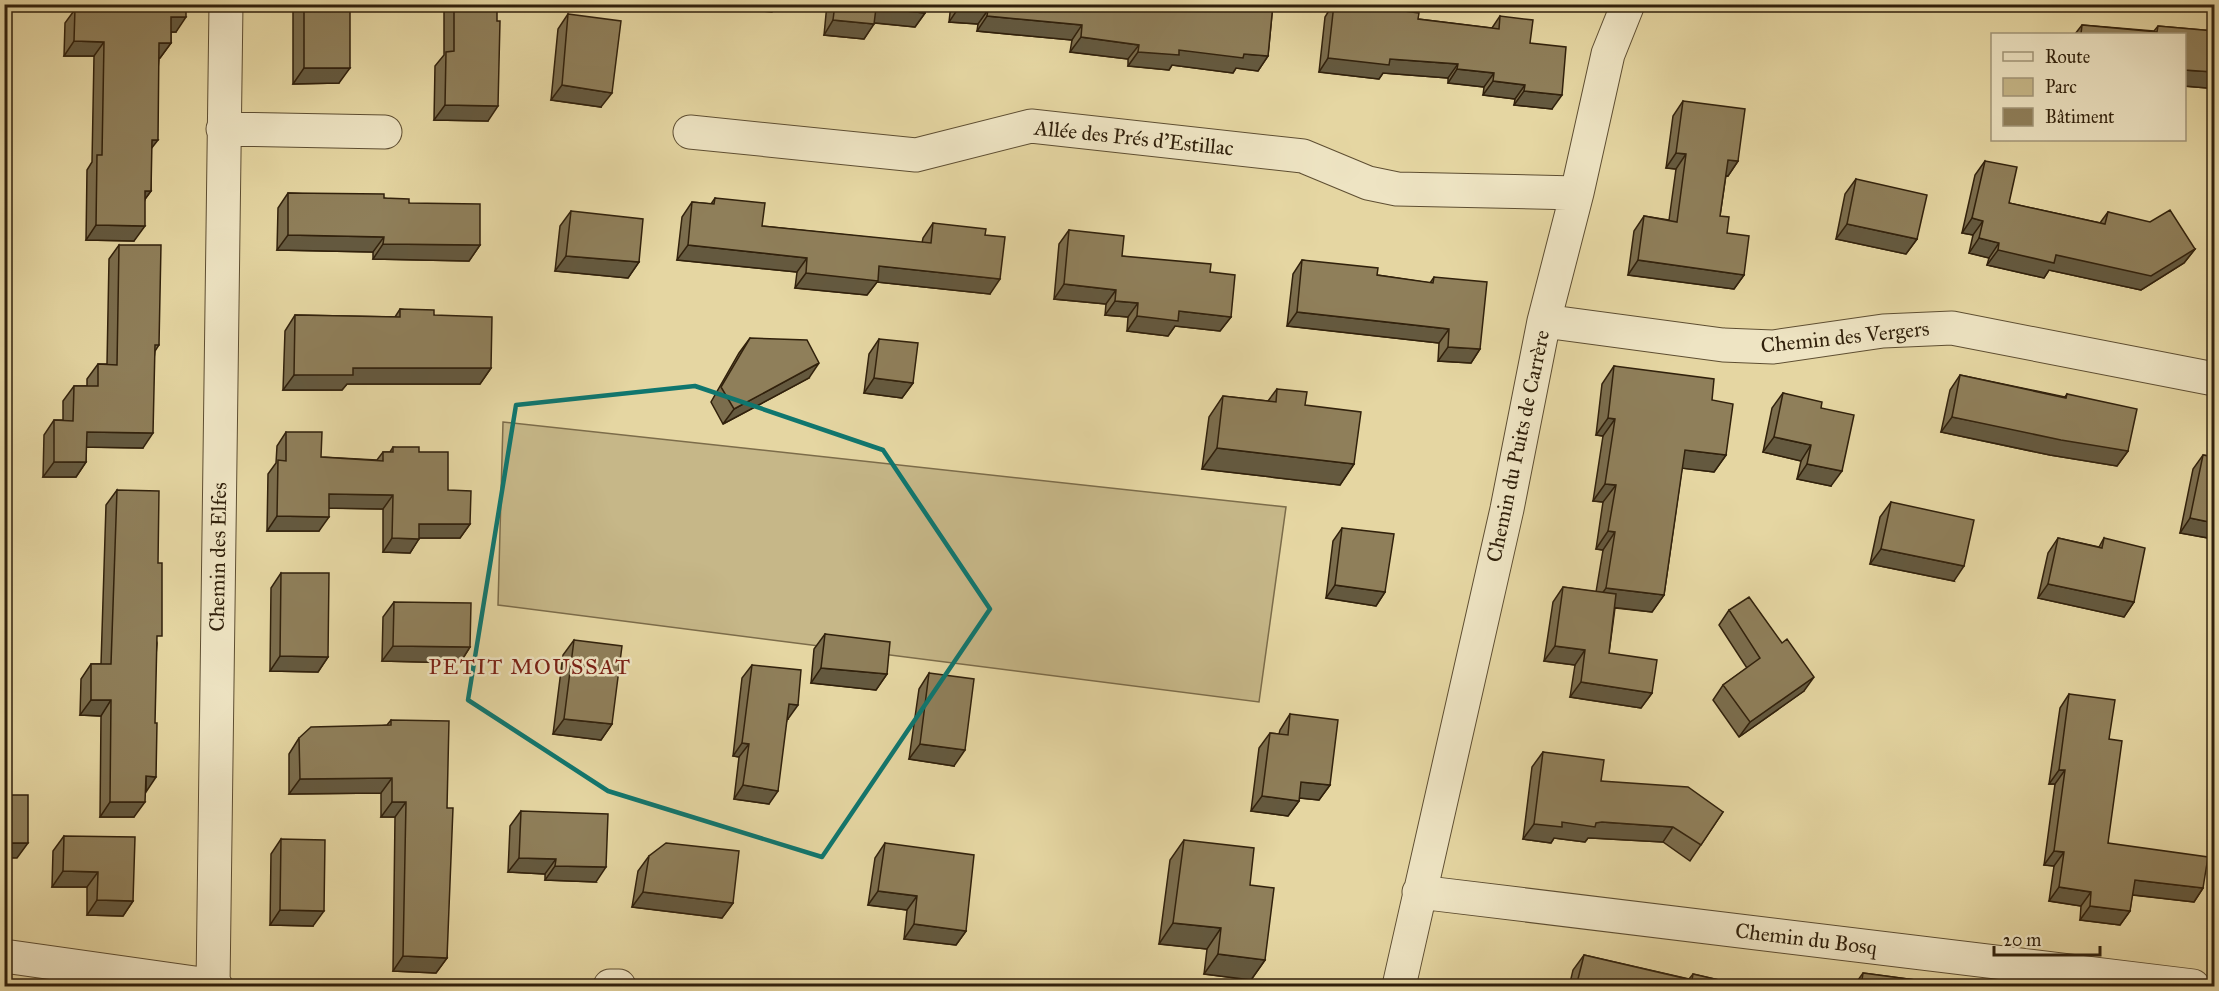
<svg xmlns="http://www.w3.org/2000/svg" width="2219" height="991" font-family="'IM FELL Great Primer',serif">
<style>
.green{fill:#c6b788;stroke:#7c6c4a;stroke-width:1.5}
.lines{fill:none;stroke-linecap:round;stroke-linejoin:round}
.minor-casing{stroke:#5e4e32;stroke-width:35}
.minor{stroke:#eee4c3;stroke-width:33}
.wall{fill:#7b6d4d;stroke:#31210c;stroke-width:1.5}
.shaded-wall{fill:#64593f;stroke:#31210c;stroke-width:1.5}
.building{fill:#8f7f5a;stroke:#31210c;stroke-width:1.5}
.marked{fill:none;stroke:#0f766e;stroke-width:4.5;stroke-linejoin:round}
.labels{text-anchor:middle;stroke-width:5;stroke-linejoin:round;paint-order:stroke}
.street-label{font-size:21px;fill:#31210c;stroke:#eee4c3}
.neighbourhood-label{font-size:22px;letter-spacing:1.5px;fill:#7a1f14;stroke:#eee4c3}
</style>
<rect width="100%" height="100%" fill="#e5d6a2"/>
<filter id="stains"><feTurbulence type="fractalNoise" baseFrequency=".00333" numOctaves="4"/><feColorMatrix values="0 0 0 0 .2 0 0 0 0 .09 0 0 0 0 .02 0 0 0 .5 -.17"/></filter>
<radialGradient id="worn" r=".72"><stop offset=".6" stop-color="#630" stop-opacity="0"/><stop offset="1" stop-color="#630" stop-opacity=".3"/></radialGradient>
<path class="green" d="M503,422L1286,507L1259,702L498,605Z"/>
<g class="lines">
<g class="minor-casing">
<path id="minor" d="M223,129L385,132
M690,132L916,155L1031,126L1303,156L1368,183L1397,189L1577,193
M1544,321L1723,345L1773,347L1883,331L1952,328L2214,379
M1419,892L2193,986
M4,956L216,986
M213,986L226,4
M610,986H619
M1399,986L1507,509L1544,321L1577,193L1608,54L1628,4"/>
</g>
<use href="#minor" class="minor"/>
</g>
<path class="wall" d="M76,4H186L176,32H171V43L160,58H159L151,148V191L145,199L134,241L86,240L87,170L92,162L94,56H64L65,23L76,8Z
M293,4H350L339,83L293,84Z
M444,4H497L488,121L434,120L435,66L444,55Z
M827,4H926L925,13L915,27L874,23L864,39L824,35Z
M951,4H1273L1268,56L1258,71L1236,68L1233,73L1172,65L1169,70L1128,66V59L1070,52L1072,40L977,31L978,24L949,22Z
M1333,4H1351L1418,19L1492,28L1500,16L1530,43L1552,109L1514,105L1515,99L1483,95L1484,87L1448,83V78L1383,73L1379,79L1319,72L1325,17Z
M568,14L601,107L551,100L558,29Z
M2082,25L2154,31L2158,26L2214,31V78L2207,88L2184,86V34H2075Z
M1683,101L1738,161L1728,176L1726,175L1720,216L1744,275L1734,289L1628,275L1634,231L1644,216L1669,220L1676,169L1666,168L1673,116Z
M1985,161L2009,203L2100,223L2108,212L2195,249L2184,263L2141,290L2049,270L2044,278L1987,265L1989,258L1969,253L1973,235L1962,233L1975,175Z
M1856,179L1917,239L1906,254L1836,239L1845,194Z
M288,193L384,198L409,203L480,245L469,261L373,259V252L277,250L278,208Z
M715,198L762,226L922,243L923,238L933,223L985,235L990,294L877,282L867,295L795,288L797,272L677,260L682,217L692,202L711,204Z
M571,211L639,262L628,278L555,271L560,226Z
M1069,230L1122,256L1210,272L1231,317L1220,331L1175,326L1168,336L1127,331L1128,317L1105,315L1106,304L1054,299L1059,244Z
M119,245L159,345L155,351L143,448L86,447V462L76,477H43L44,435L54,420H63V401L74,386H87V379L98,364H107L109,259Z
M1302,260L1377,275L1430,283L1434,277L1480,349L1471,363L1438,361L1439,343L1287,326L1293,274Z
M400,309L434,315L491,368L480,384H347L342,390H283L285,331L295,315L395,317Z
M750,338L809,378L723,424L711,402L739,353Z
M879,339L913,383L902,398L864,393L869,354Z
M1614,366L1712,400L1726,455L1714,472L1682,468L1664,595L1652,612L1615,608L1609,653L1652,693L1641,708L1570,697L1575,665L1544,661L1553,602L1563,587L1596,592L1603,550L1596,549L1603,502L1593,501L1603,436L1596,435L1602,384Z
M1960,375L2065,397L2067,394L2128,451L2117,466L2050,455L1941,432L1950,390Z
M1277,389L1354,464L1340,485L1202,469L1209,417L1223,396L1268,401Z
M1783,393L1821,408L1831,486L1797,479L1801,461L1763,452L1772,408Z
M286,432L321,457L377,460L383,452H390L393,447L419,452L448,490L470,524L460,538H419L410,553L383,552V509L329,508L319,531H267L268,474L276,463L277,446Z
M2203,455L2214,457V539L2180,533L2193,469Z
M117,490L157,643L145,792L134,817H100L101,716L80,715L81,679L91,664H101L106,505Z
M1891,502L1954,581L1870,564L1880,517Z
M1342,528L1385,592L1376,606L1326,598L1333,541Z
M2058,538L2099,547L2104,538L2134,602L2124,617L2038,598L2048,553Z
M281,573L328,657L318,672L270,671L271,588Z
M394,602L470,647L460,663L382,661L383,617Z
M1729,610L1804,691L1739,737L1713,700L1723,685L1747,668L1719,625Z
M825,634L887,674L876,690L811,683L814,649Z
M574,640L612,724L601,740L553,734L563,655Z
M752,665L788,719H787L769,804L734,799L739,757L733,756L742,678Z
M929,673L954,766L909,759L919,689Z
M2069,694L2109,739L2108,843L2203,888L2194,902L2132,895L2130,911L2120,925L2080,920L2081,906L2049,901L2054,866L2044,865L2055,784H2049L2060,708Z
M1290,714L1330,785L1319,800L1299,798V801L1288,816L1251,811L1259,748L1270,733L1279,734L1280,730Z
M391,720L447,808V958L436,973L393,971L395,817H381V793L289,794V754L299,738L387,725Z
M1543,752L1601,781L1723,812L1690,861L1663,842L1591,838H1588L1585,842L1554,838L1551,843L1523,839L1532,767Z
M521,811L596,882L545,880V874L508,872L510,826Z
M64,836L133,901L123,916L87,915V887H52L53,851Z
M281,839L313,926L270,925L271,854Z
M1184,840L1250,885L1265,960L1251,980L1204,974L1207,949L1159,944L1170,860Z
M885,843L966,931L956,945L904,939L907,910L868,905L875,858Z
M649,856L733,903L722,918L632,907L638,871Z
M1584,955L1689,979L1693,974L1749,987H1569L1573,970Z
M1863,973L1968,987H1853Z"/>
<path class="shaded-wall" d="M701,4H777L772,12Z
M1739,4H1763L1761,8Z
M959,7L988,10L978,24L949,22Z
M876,8L925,13L915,27L866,22Z
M987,16L1082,25L1072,40L977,31Z
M171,17H186L176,32H160Z
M833,20L874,24L864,39L824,35Z
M1081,37L1139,45L1128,59L1070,52Z
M74,41L104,42L94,56H64Z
M159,43H171L160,58L149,57Z
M1179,50L1244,54L1268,56L1258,71L1236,68L1233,73L1172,65L1169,70L1128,66L1138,52Z
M1328,58L1390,59L1458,64L1448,78L1383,73L1379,79L1319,72Z
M304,68H350L339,83L293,84Z
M1457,69L1494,73L1484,87L1448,83Z
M2184,70L2214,72V78L2207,88L2184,86Z
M1493,81L1525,85L1515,99L1483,95Z
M562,85L612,93L601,107L551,100Z
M1524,91L1562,95L1552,109L1514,105Z
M445,105L498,106L488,121L434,120Z
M152,140H158L147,154Z
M1676,153L1686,154L1676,169L1666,168Z
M1728,160L1738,161L1728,176L1718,174Z
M145,191H151L140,206Z
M1972,218L1983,221L1973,235L1962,233Z
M1847,224L1917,239L1906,254L1836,239Z
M96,225L145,226L134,241L86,240Z
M288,235L384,237L373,252L277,250Z
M1979,238L1999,243L1989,258L1969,253Z
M383,244L480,245L469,261L373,259Z
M688,245L807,258L797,272L677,260Z
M2195,249L2184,263L2141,290L2049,270L2044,278L1987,265L1998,250L2056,255Z
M566,256L639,262L628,278L555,271Z
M1638,260L1744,275L1734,289L1628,275Z
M879,266L1000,279L990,294L877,282L867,295L795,288L806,273Z
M1064,284L1116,290L1106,304L1054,299Z
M1115,301L1138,303L1128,317L1105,315Z
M1179,311L1231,317L1220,331L1175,326L1168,336L1127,331L1137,316Z
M1297,312L1449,329L1439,343L1287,326Z
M1448,347L1480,349L1471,363L1438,361Z
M819,363L809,378L723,424L734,409Z
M353,368H491L480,384H347L342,390H283L294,375Z
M874,378L913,383L902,398L864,393Z
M1952,417L2128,451L2117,466L2050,455L1941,432Z
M1608,418L1615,419L1603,436L1596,435Z
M87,432L153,433L143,448L76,447Z
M1774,437L1811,445L1801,461L1763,452Z
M1217,448L1354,464L1340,485L1202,469Z
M1685,450L1726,455L1714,472L1672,467Z
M54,462H86L76,477H43Z
M1807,464L1842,471L1831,486L1797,479Z
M1605,484L1616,485L1603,502L1593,501Z
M329,494L393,495L383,509L320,508Z
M277,516L329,517L319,531H267Z
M2190,518L2214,523V539L2180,533Z
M419,524H470L460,538H410Z
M1608,531L1615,532L1603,550L1596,549Z
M392,538L419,539L410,553L383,552Z
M1881,549L1964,566L1954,581L1870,564Z
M2048,584L2134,602L2124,617L2038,598Z
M1335,585L1385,592L1376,606L1326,598Z
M1606,588L1664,595L1652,612L1594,605Z
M393,646L470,647L460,663L382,661Z
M1555,646L1585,650L1575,665L1544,661Z
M280,656L328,657L318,672L270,671Z
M821,668L887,674L876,690L811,683Z
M1814,677L1804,691L1739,737L1750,722Z
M1581,682L1652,693L1641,708L1570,697Z
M91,700H111L101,716L80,715Z
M789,704L798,705L788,719L779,718Z
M564,719L612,724L601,740L553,734Z
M742,743L749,744L739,757L733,756Z
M920,744L965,750L954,766L909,759Z
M2059,770H2065L2055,784H2049Z
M146,776L156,777L146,792Z
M392,778L381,793L289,794L300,779Z
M1301,782L1330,785L1319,800L1290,797Z
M743,785L778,791L769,804L734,799Z
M1262,796L1299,801L1288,816L1251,811Z
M110,802H145L134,817H100Z
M392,802H406L395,817H381Z
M1562,822H1602L1673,827L1663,842L1591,838H1588L1585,842L1554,838L1551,843L1523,839L1534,824Z
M4,843H28L17,858H4Z
M2054,851L2064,852L2054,866L2044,865Z
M519,858L556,859L545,874L508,872Z
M555,866L606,867L596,882L545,880Z
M63,871L98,872L87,887H52Z
M2135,880L2203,888L2194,902L2125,894Z
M2059,887L2091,892L2081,906L2049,901Z
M878,891L917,896L907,910L868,905Z
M643,892L733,903L722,918L632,907Z
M97,900L133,901L123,916L87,915Z
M2090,906L2130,911L2120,925L2080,920Z
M280,910L324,911L313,926L270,925Z
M1173,923L1221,928L1207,949L1159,944Z
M914,924L966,931L956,945L904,939Z
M1218,954L1265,960L1251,980L1204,974Z
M403,956L447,958L436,973L393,971Z"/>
<path class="building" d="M86,4H186V17H171V43H159L158,140H152L151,191H145V226L96,225L97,155H102L104,42L74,41L75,8H86Z
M304,4H350V68H304Z
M454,4H497V21H500L498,106L445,105L446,52L454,51Z
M835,4H926L925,13L876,8L874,24L833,20Z
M960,4H1273L1268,56L1244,54L1243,58L1179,50V55L1138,52L1139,45L1081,37L1082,25L987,16L988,10L959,7Z
M1334,4H1351L1419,13L1418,19L1499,29L1500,16L1533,20L1530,43L1566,47L1562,95L1524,91L1525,85L1493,81L1494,73L1457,69L1458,64L1390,59L1389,65L1328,58Z
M568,14L621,21L612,93L562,85Z
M2082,25L2157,32L2158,26L2214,31V72L2184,70V34H2081Z
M1683,101L1745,109L1738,161L1728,160L1720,216L1729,217L1727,233L1749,236L1744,275L1638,260L1644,216L1677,222L1686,154L1676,153Z
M1985,161L2017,167L2009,203L2105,224L2108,212L2150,222L2170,210L2195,249L2151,276L2056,255L2054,263L1998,250L1999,243L1979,238L1983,221L1972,218Z
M1856,179L1927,195L1917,239L1847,224Z
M288,193L384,194V198L409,199V203L480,204V245L383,244L384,237L288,235Z
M715,198L765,203L762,226L931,243L933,223L986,229L985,235L1005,237L1000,279L879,266L878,281L806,273L807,258L688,245L692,202L714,204Z
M571,211L643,219L639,262L566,256Z
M1069,230L1124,236L1122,256L1211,264L1210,272L1235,275L1231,317L1179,311L1178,321L1137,316L1138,303L1115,301L1116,290L1064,284Z
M119,245H161L159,345H155L153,433L87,432L86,462H54V420L73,421L74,386H98V364L117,365Z
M1302,260L1378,268L1377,275L1433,283L1434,277L1487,282L1480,349L1448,347L1449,329L1297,312Z
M400,309L434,310V315L492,317L491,368H353V375H294L295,315L400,317Z
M750,338L807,340L819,363L734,409L721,387Z
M879,339L918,343L913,383L874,378Z
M1614,366L1714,379L1712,400L1733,404L1726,455L1685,450L1664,595L1606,588L1615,532L1608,531L1616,485L1605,484L1615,419L1608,418Z
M1960,375L2066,398L2067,394L2137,409L2128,451L2061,440L1952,417Z
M1277,389L1307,392L1305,405L1361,412L1354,464L1217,448L1223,396L1276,402Z
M1783,393L1822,402L1821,408L1854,415L1842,471L1807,464L1811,445L1774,437Z
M286,432H322L321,457L383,461V452H393V447H419V452H448V490L471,491L470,524H419V539L392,538L393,495L329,494V517L277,516L278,460L286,461Z
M2203,455L2214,457V523L2190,518Z
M117,490L159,491L158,563H162V636H157L155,723H157L156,777L146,776L145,802H110L111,700H91V664H111Z
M1891,502L1974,520L1964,566L1881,549Z
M1342,528L1394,534L1385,592L1335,585Z
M2058,538L2102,548L2104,538L2145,548L2134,602L2048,584Z
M281,573H329L328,657L280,656Z
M1563,587L1616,594L1609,653L1657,660L1652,693L1581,682L1585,650L1555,646Z
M1749,597L1782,643L1787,639L1814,677L1750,722L1723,685L1760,658L1729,610Z
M394,602L471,603L470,647L393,646Z
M825,634L890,642L887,674L821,668Z
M574,640L622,646L612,724L564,719Z
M752,665L801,670L798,705L789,704L778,791L743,785L749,744L742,743Z
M929,673L974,679L965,750L920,744Z
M2069,694L2115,700L2109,739L2122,741L2108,843L2208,857L2203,888L2135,880L2130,911L2090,906L2091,892L2059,887L2064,852L2054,851L2065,770H2059Z
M1290,714L1338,720L1330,785L1301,782L1299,801L1262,796L1270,733L1288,735Z
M391,720L449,721L447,808H453L447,958L403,956L406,802H392V778L300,779L299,738L311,727L391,725Z
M1543,752L1604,760L1601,781L1688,787L1723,812L1701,845L1673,827L1602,822L1596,823L1595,827L1562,822V827L1534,824Z
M4,795H28V843H4Z
M521,811L608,814L606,867L555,866L556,859L519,858Z
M64,836L135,837L133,901L97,900L98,872L63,871Z
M281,839L325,840L324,911L280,910Z
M1184,840L1254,848L1250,885L1274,888L1265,960L1218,954L1221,928L1173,923Z
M666,843L739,851L733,903L643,892L649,856Z
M885,843L974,855L966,931L914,924L917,896L878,891Z
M1584,955L1692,980L1693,974L1749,987H1576Z
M1863,973L1968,987H1861Z"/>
<path class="marked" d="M695,386L883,450L990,609L822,857L608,791L468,700L516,405Z"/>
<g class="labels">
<g class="street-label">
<text transform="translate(1134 138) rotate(6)" y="7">Allée des Prés d'Estillac</text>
<text transform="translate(1845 337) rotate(-6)" y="7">Chemin des Vergers</text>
<text transform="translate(1518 446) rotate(-78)" y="7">Chemin du Puits de Carrère</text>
<text transform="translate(218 557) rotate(-89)" y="7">Chemin des Elfes</text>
<text transform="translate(1806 939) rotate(7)" y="7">Chemin du Bosq</text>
</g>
<g class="neighbourhood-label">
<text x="530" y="674">PETIT MOUSSAT</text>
</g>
</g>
<rect width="2219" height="991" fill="none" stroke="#e5d6a2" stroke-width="24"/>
<rect x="6" y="6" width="2207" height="979" fill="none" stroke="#31210c" stroke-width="3"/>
<rect x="12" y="12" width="2195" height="967" fill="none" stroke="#31210c" stroke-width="1.5"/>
<rect x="1991" y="33" width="195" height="108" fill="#eee4c3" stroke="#a2967a" stroke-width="1.5"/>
<rect x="2003" y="52" width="30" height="9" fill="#eee4c3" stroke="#a2967a" stroke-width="1.5"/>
<text x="2045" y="63" font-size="18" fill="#31210c">Route</text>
<rect x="2003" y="78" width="30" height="18" fill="#c6b788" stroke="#a2967a" stroke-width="1.5"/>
<text x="2045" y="93" font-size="18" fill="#31210c">Parc</text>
<rect x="2003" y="108" width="30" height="18" fill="#8f7f5a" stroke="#a2967a" stroke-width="1.5"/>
<text x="2045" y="123" font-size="18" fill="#31210c">Bâtiment</text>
<path d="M1994 946v9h106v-9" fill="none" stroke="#31210c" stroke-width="3"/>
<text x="2003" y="946" font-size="18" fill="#31210c" stroke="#eee4c3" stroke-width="4.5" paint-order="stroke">20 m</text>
<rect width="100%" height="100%" filter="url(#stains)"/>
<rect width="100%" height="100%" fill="url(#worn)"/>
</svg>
